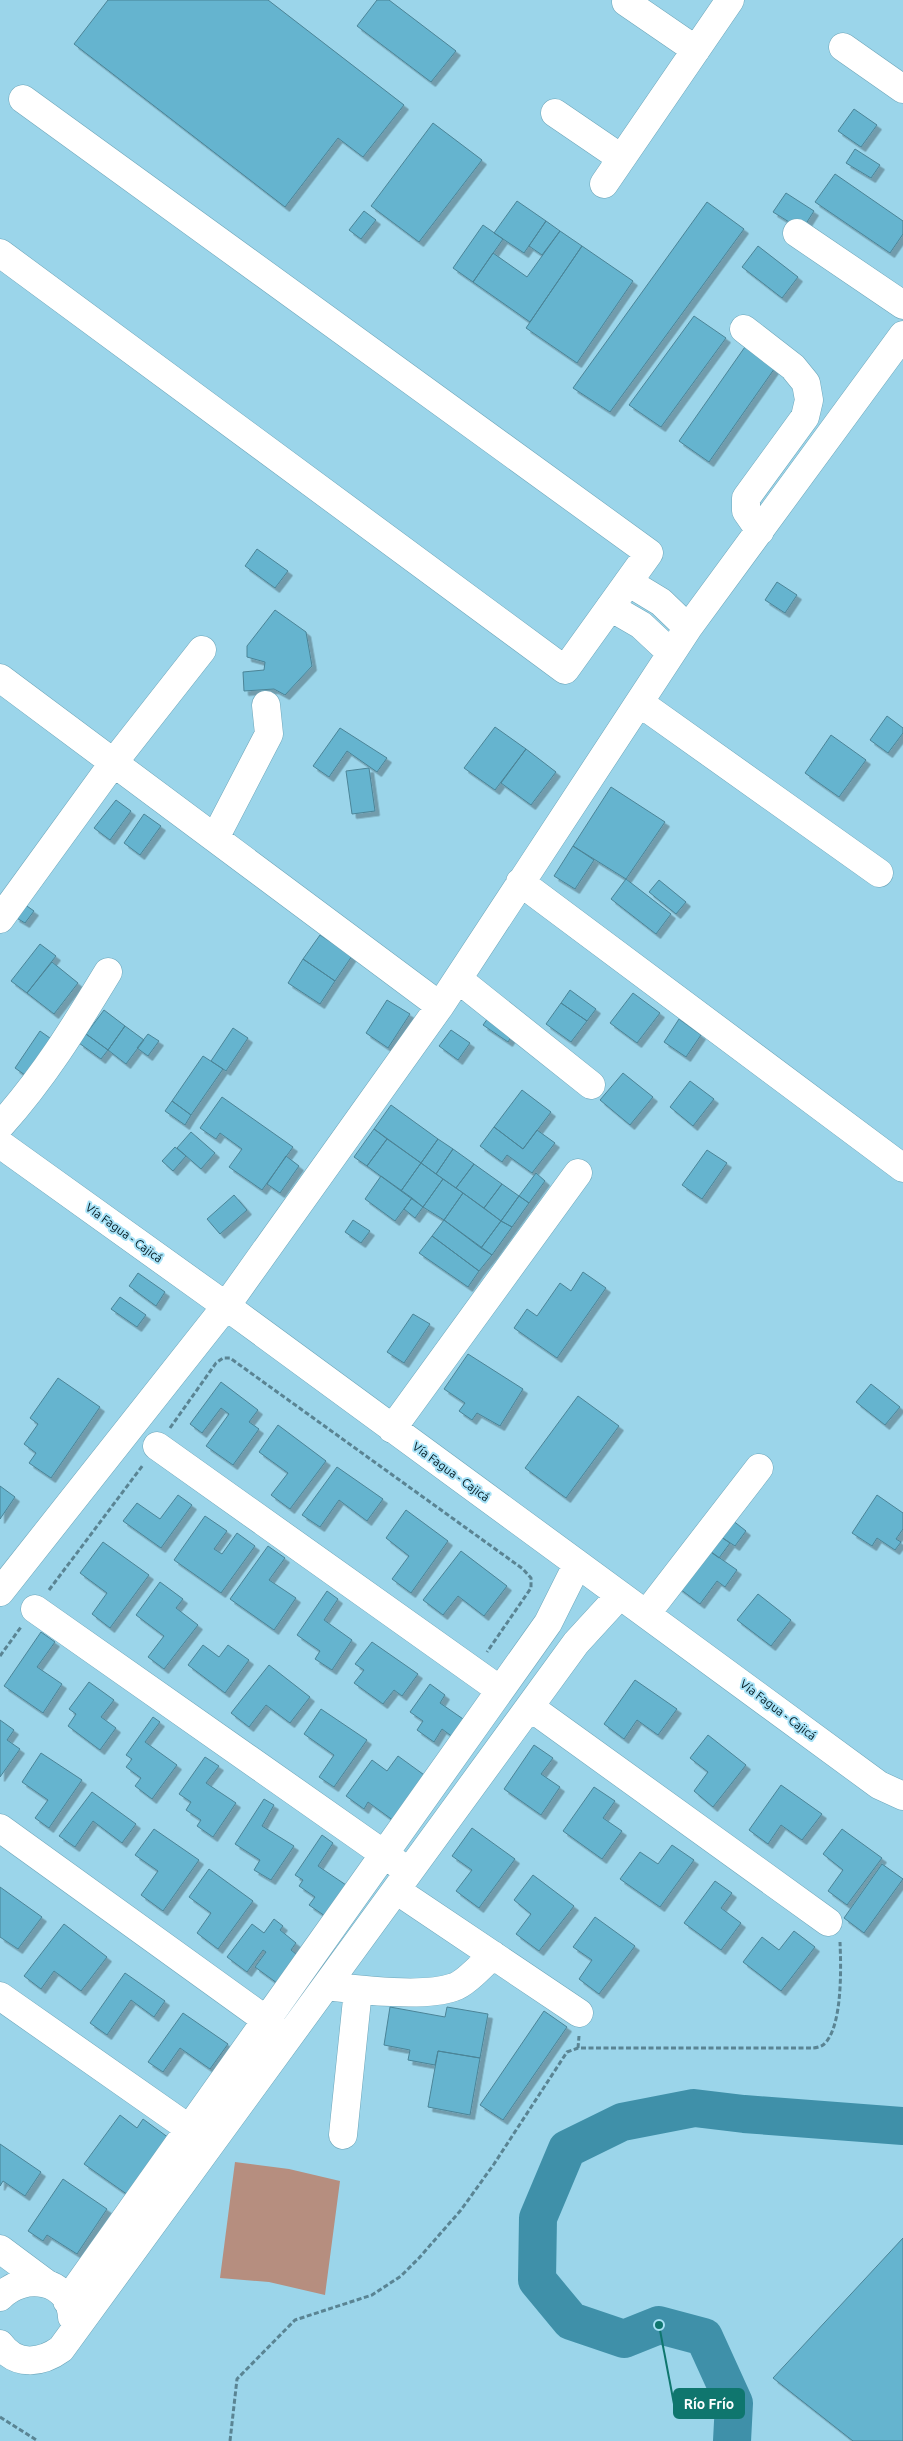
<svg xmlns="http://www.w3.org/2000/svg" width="903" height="2441" font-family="Ubuntu,sans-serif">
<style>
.green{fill:#b68e7f}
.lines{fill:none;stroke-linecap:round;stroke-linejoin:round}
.river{stroke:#3f90a9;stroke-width:38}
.building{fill:#65b4cf;stroke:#4b8497;filter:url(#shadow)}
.minor-casing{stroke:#6da6ba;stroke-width:29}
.path{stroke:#5a8493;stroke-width:3;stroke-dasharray:5 2.5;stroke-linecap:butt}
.minor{stroke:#fff;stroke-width:28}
.labels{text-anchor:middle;stroke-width:4;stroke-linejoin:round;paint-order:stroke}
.street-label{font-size:12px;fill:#01171e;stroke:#a7e2f7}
.leader{fill:none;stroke:#0f766e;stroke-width:2}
.callout-dot{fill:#0f766e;stroke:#a7e2f7;stroke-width:2}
.callout{fill:#0f766e;stroke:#0f766e;stroke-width:2}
.callout-label{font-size:14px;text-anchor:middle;font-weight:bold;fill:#fff}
</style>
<defs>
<filter id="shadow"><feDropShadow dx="4.5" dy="4.5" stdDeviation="0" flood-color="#0004"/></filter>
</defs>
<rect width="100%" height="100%" fill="#9bd5ea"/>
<path class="green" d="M235,2162L289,2169L340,2181L325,2295L269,2282L220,2278Z"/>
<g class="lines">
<path class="river" d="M732,2441L734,2403L704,2337L659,2325L624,2339L571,2321L537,2280L538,2218L567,2149L622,2122L694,2108L744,2114L903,2126"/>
</g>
<path class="building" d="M108,0H268L404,105L363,157L338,138L285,207L74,44Z
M377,0H389L456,51L431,82L357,26Z
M854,109L877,125L861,147L838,131Z
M433,123L482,160L419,242L371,206Z
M855,149L880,165L871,178L846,163Z
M835,174L903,221V234L890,253L815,202Z
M786,193L814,211L802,230L773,212Z
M517,201L546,221L524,253L494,233Z
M707,202L744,229L610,412L573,388Z
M364,211L376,220L361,239L349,230Z
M546,221L560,231L542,255L529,246Z
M483,225L503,239L473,282L453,268Z
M560,231L582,246L530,322L473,282L493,253L527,277Z
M582,246L633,281L577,363L526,328Z
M758,246L798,277L782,298L742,267Z
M694,316L726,338L661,427L629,405Z
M747,344L777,365L709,462L679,441Z
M257,549L288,571L275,588L245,566Z
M777,582L797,595L785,613L765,600Z
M275,610L306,632L312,666L285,695L274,689L244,691L243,672L264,670L265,662L247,657V646Z
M887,716L903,728V733L888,753L870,740Z
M495,727L526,749L495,790L464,768Z
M340,728L387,758L377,772L347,751L329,777L313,766Z
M831,735L866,760L839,797L805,773Z
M526,749L556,772L531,805L501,783Z
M369,768L375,811L352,814L346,771Z
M611,787L665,822L626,879L573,846Z
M116,800L131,811L110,840L94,828Z
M144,814L161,826L140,855L124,843Z
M573,846L594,860L575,889L554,876Z
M626,879L671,914L656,934L611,899Z
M659,880L686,902L676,914L649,892Z
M24,904L34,911L25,923L15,917Z
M320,935L352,956L335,981L303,959Z
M40,944L56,956L27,993L11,981Z
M303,959L335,981L320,1004L288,983Z
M52,962L78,983L54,1014L27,993Z
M570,990L596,1009L587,1021L561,1003Z
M633,993L660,1013L637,1043L610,1023Z
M387,1000L410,1014L388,1048L366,1033Z
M561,1003L587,1021L571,1042L546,1024Z
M104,1010L125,1026L108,1050L86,1034Z
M491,1014L515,1031L508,1042L483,1025Z
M679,1019L701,1035L686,1057L664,1042Z
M125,1026L144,1040L126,1064L108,1050Z
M233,1028L248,1038L226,1071L211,1061Z
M451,1030L470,1043L458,1060L439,1046Z
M40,1031L57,1043L32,1080L15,1068Z
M86,1034L108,1050L101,1059L79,1043Z
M148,1034L159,1041L148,1056L137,1048Z
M203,1056L223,1069L191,1115L172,1101Z
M623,1073L653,1097L630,1125L600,1100Z
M690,1081L714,1099L693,1126L670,1107Z
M522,1090L551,1112L523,1149L494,1127Z
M222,1097L293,1147L262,1190L229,1167L242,1149L220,1133L216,1139L200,1128Z
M172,1101L191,1115L185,1125L165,1111Z
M391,1105L438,1139L421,1163L374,1129Z
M494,1127L523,1149L537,1130L555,1143L532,1173L507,1155L502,1162L480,1146Z
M374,1129L387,1139L367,1166L354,1157Z
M191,1132L215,1153L201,1169L177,1148Z
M387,1139L421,1163L401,1191L367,1166Z
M438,1139L453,1149L436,1174L421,1163Z
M175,1147L186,1156L173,1171L162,1161Z
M453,1149L474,1164L456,1188L436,1174Z
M707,1150L727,1163L702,1199L682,1185Z
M286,1156L299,1166L280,1193L267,1184Z
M421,1163L443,1179L423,1207L401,1191Z
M474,1164L502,1184L484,1208L456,1188Z
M536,1173L545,1181L529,1203L519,1196Z
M381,1176L412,1198L395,1221L365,1199Z
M443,1179L463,1193L444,1220L423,1207Z
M502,1184L519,1196L501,1221L484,1208Z
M463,1193L501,1221L481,1248L444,1220Z
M234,1195L247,1210L220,1234L207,1219Z
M519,1196L529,1203L512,1227L501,1221Z
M412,1198L423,1207L415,1218L404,1209Z
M353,1220L370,1231L361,1243L345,1232Z
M444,1220L492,1255L479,1271L432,1236Z
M501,1221L512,1227L492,1255L481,1248Z
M432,1236L479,1271L468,1287L419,1253Z
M583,1272L606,1288L557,1358L514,1328L527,1309L537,1316L560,1283L571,1291Z
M138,1273L165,1292L156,1306L129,1286Z
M120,1297L146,1315L137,1327L111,1309Z
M413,1314L430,1324L404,1363L387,1352Z
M468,1354L523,1389L500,1426L477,1413L472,1420L459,1411L465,1403L444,1389Z
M58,1378L100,1407L51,1478L29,1463L36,1453L24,1444L38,1424L30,1418Z
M221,1382L258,1410L249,1422L259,1429L233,1465L206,1446L229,1414L221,1408L202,1433L190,1424Z
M871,1384L900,1407L885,1425L856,1402Z
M578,1396L619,1426L566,1498L525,1468Z
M278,1425L326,1461L290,1509L271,1495L288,1473L259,1452Z
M337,1467L383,1499L367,1521L339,1500L320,1527L302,1515Z
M0,1486L15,1497L0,1519Z
M178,1495L192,1505L161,1548L123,1521L137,1503L160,1519Z
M877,1495L903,1513V1529L896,1539L901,1542L895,1550L877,1538L872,1546L852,1533Z
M406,1510L448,1541L411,1593L392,1579L409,1556L386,1538Z
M205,1516L227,1531L214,1549L222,1554L237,1533L255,1546L221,1593L174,1560Z
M727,1516L746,1531L735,1546L715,1533Z
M715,1533L730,1543L719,1558L704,1547Z
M103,1542L149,1575L110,1628L92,1614L107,1593L80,1573Z
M268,1546L285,1558L269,1580L296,1598L274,1630L230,1599Z
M704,1547L737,1570L725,1587L717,1581L700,1604L676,1586Z
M461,1551L507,1586L484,1616L458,1596L443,1615L423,1600Z
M160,1582L183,1599L176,1608L198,1625L164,1669L148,1657L164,1636L136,1615Z
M327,1591L338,1599L324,1620L352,1640L332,1670L315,1659L320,1651L297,1635Z
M758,1594L791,1620L771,1646L737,1620Z
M41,1632L55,1642L37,1667L62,1684L43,1713L4,1686Z
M372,1642L418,1674L402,1696L394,1690L383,1704L354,1683L364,1670L355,1664Z
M203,1645L219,1657L228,1645L249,1660L225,1693L188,1665Z
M269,1665L310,1697L290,1723L266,1705L249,1727L231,1713Z
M635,1680L677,1709L658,1735L637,1720L624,1739L604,1724Z
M89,1682L114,1700L101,1717L116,1728L100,1750L68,1726L76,1714L69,1709Z
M430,1684L445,1695L440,1703L466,1721L454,1738L442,1729L434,1742L417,1730L423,1721L410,1712Z
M321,1709L367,1740L334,1787L319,1777L334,1755L304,1734Z
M153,1717L160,1722L145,1742L177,1765L152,1799L135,1786L141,1778L126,1767L132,1759L126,1755Z
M0,1720L14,1730L7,1740L20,1749L0,1777Z
M708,1735L746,1765L713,1807L694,1791L708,1772L690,1758Z
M534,1745L553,1758L541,1774L560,1787L541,1815L504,1789Z
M41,1753L82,1780L49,1828L35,1818L48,1800L22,1782Z
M398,1756L427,1777L394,1821L368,1802L364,1809L346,1796L372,1760L387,1771Z
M205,1757L219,1766L206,1783L236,1803L213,1837L197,1826L201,1820L186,1810L191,1802L179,1794Z
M781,1785L822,1814L802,1840L781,1825L768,1844L749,1830Z
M594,1787L615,1801L603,1818L622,1831L602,1859L563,1831Z
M92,1792L136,1824L122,1843L93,1821L75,1847L59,1836Z
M264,1799L274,1805L262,1826L294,1846L271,1880L254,1870L260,1860L235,1844Z
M472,1828L515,1859L479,1908L456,1891L472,1870L452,1856Z
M154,1829L199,1860L163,1911L141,1895L158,1871L135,1855Z
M842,1829L882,1858L847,1905L828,1891L843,1870L823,1854Z
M322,1835L333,1843L318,1866L346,1885L325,1916L309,1905L315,1897L299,1886L303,1880L295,1875Z
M672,1845L694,1860L660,1907L620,1879L640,1852L658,1864Z
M882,1864L903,1879L864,1933L844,1918Z
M209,1869L253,1901L218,1949L197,1933L211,1913L189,1897Z
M533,1875L574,1906L539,1951L516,1934L531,1914L514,1900Z
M715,1881L732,1893L721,1908L741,1923L721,1950L684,1923Z
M0,1887L42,1917L18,1949L0,1937Z
M595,1917L635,1946L599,1994L579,1979L592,1960L573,1947Z
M274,1919L283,1926L280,1930L296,1943L291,1950L301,1958L281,1986L255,1967L266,1952L263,1950L247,1972L227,1957L252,1924L264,1933Z
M64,1924L107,1957L81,1991L54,1971L41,1989L24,1976Z
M794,1931L815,1947L781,1991L743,1962L762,1937L779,1950Z
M125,1973L165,2001L154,2017L131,2000L107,2035L90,2023Z
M390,2007L445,2017L447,2007L488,2014L480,2058L438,2051L435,2065L408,2060L410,2050L384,2045Z
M544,2011L567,2027L503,2120L480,2105Z
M183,2013L228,2044L210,2069L180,2048L163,2072L148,2062Z
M438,2051L480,2058L470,2115L428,2107Z
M120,2115L137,2128L143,2119L169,2138L128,2195L84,2164Z
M0,2144L41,2172L25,2196L3,2181L0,2186Z
M63,2179L107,2209L77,2254L47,2235L43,2241L28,2231Z
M903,2238V2441H853L773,2378Z"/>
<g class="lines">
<g class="minor-casing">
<path id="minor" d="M626,2L696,50
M843,47L903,89
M555,113L621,158
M604,184L730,0
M797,233L903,305
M0,253L565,670L649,553L23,99
M744,329L793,367L806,383L809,400L805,417L746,498V511L760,531
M628,582L661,602L688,628
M610,607L641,625L671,653
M0,678L440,1006
M640,703L879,873
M215,838L269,734L266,705
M520,882L903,1168
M0,919L114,762L202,650
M458,979L591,1085
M0,1126C44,1077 74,1028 108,972
M0,1144L226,1306L879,1785L903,1796
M392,1429L578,1173
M157,1446L500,1690
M0,1592L226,1306L440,1006L688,628L903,335
M35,1609L398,1864
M647,1613L759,1468
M530,1707L828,1922
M0,1828L266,2020L279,2033
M396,1890L579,2013
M327,1986C359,1990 424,1998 454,1987C465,1984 484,1963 493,1955
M0,1996L204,2139
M343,2135L358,1990
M0,2249L47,2284
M0,2297C24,2272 70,2279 72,2317
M67,2301L548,1623L577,1565
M0,2344C16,2367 42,2363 61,2349L576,1643L620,1595"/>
</g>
<path class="path" d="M170,1428L216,1363L223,1358H230L523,1569L531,1578V1588L487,1652
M49,1590L143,1465
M0,1656L21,1627
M578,2048L579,2036
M0,2417L38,2441
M230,2441L237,2379L295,2320L372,2295L401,2276L419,2258L461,2210L494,2164L567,2052L578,2048H812C815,2048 820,2047 823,2045C843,2029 841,1966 840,1942"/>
<use href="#minor" class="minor"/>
</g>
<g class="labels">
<g class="street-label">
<text transform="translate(124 1233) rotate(36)" y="4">Vía Fagua - Cajicá</text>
<text transform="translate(451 1472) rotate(36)" y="4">Vía Fagua - Cajicá</text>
<text transform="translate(778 1710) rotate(37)" y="4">Vía Fagua - Cajicá</text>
</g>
</g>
<path class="leader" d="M659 2325L674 2404"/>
<circle class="callout-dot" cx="659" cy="2325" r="5"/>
<rect class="callout" x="674" y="2389" width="70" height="29" rx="5"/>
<g class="callout-label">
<text x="709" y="2409">Río Frío</text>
</g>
</svg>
